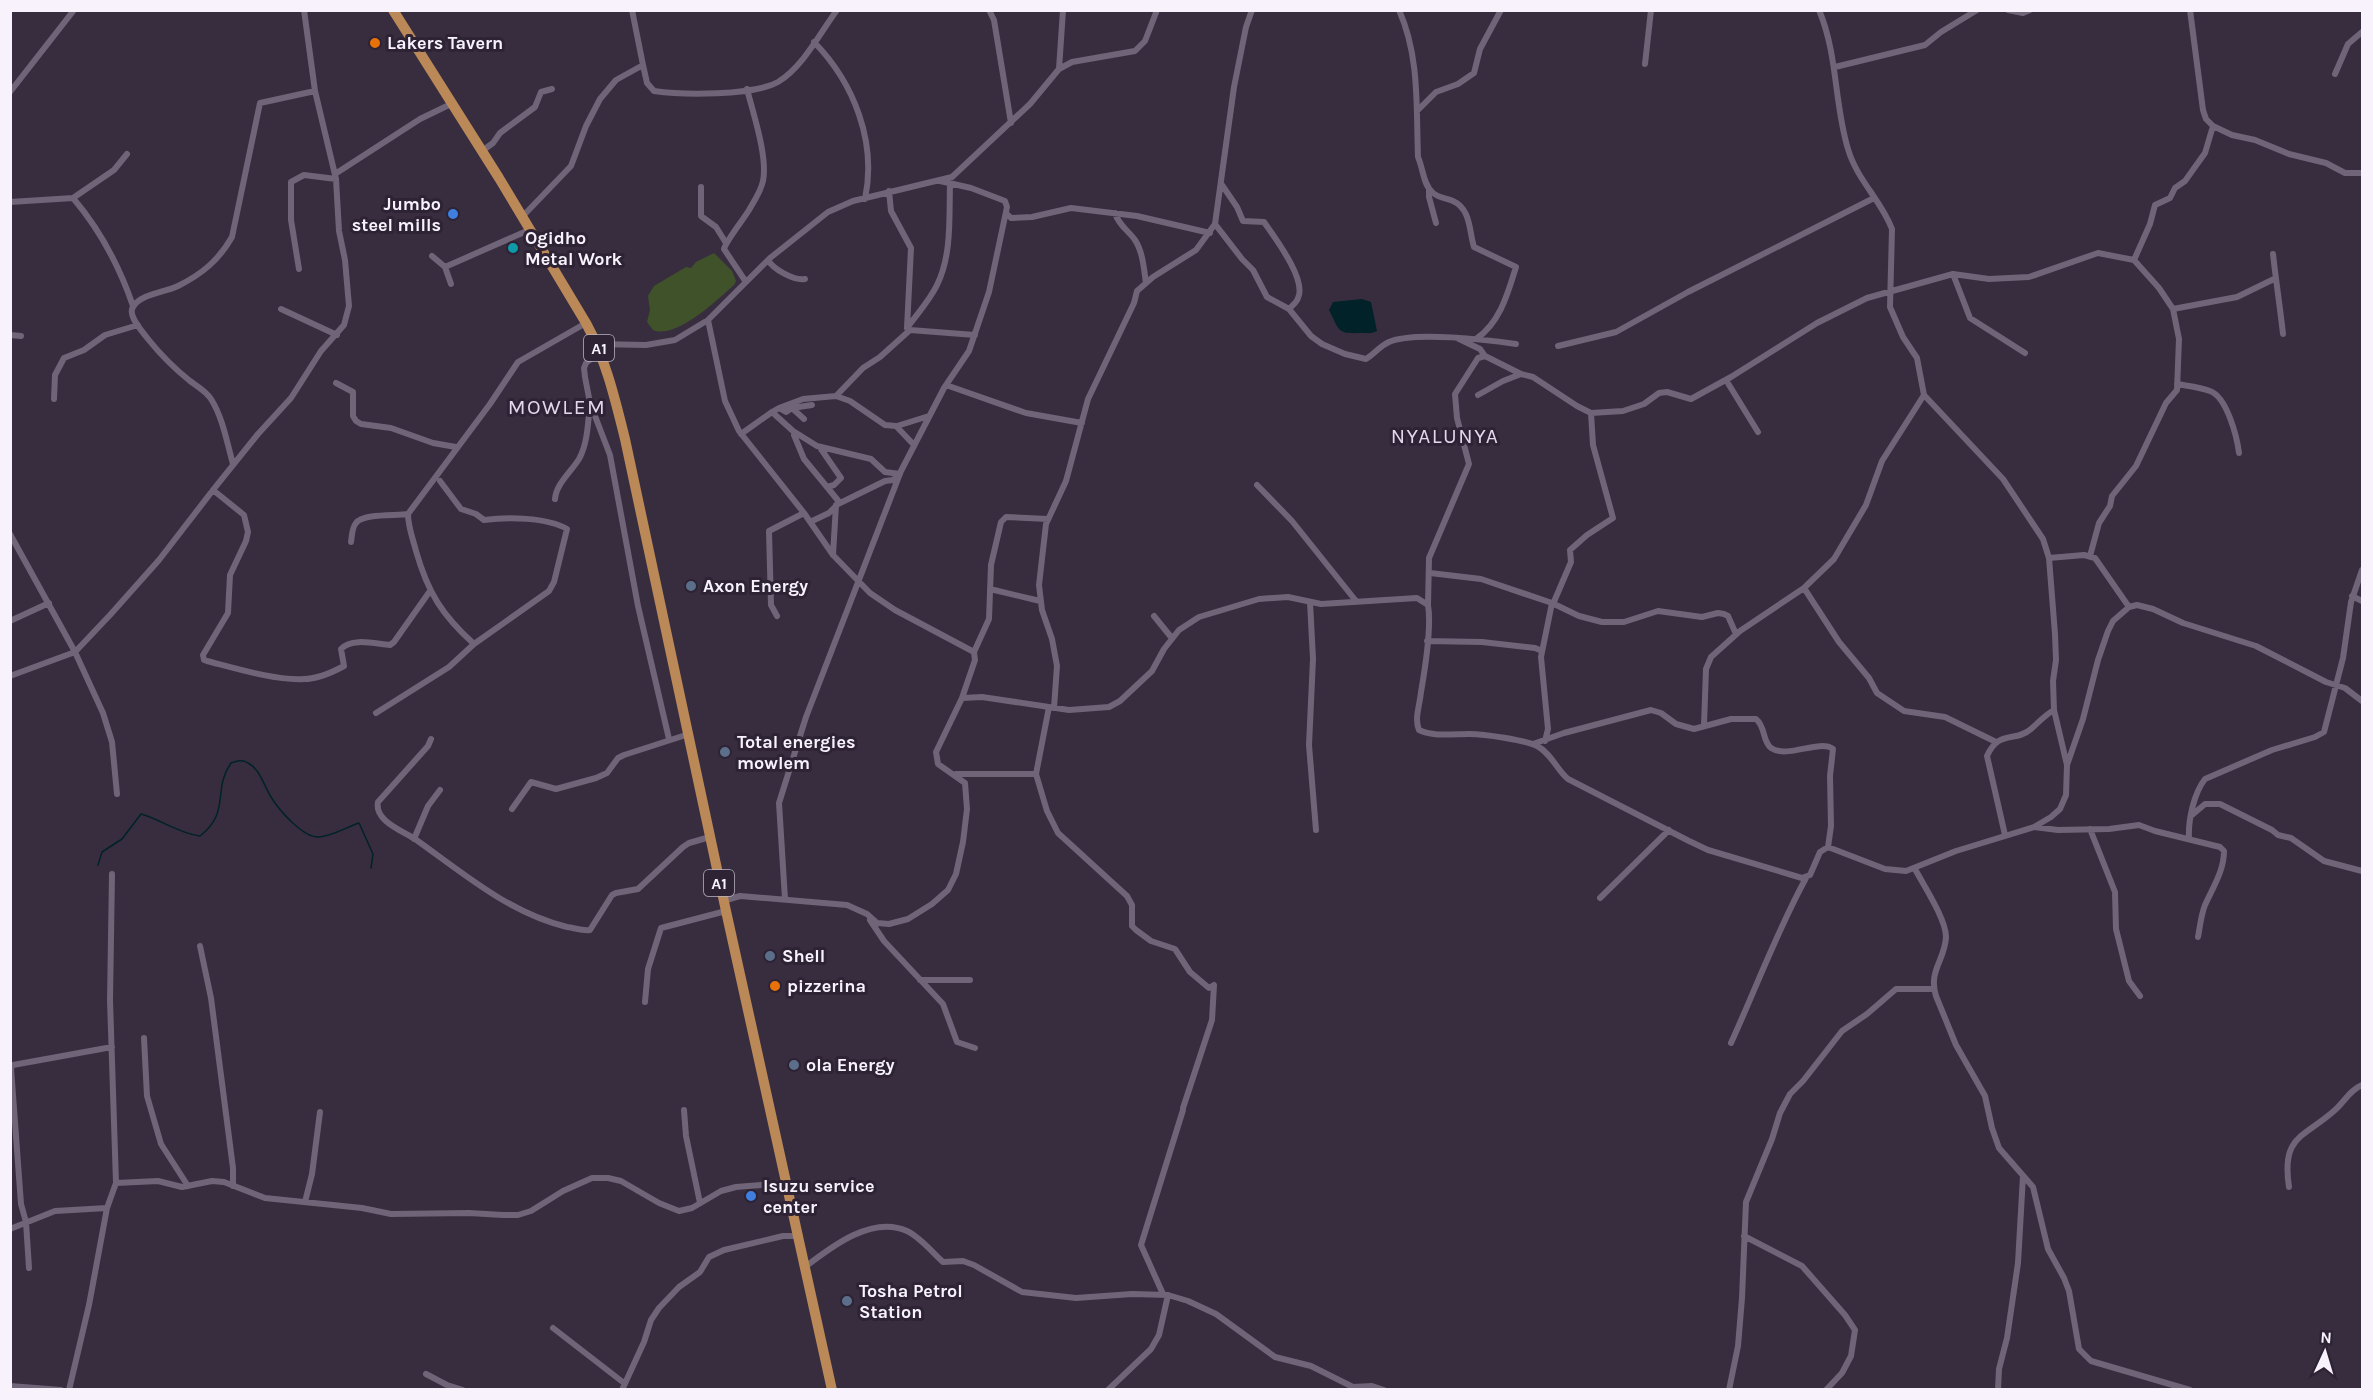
<svg xmlns="http://www.w3.org/2000/svg" width="2373" height="1400" font-family="Karla,sans-serif">
<style>
.green{fill:#40522a}
.water{fill:#002228}
.lines{fill:none;stroke-linecap:round;stroke-linejoin:round}
.stream{stroke:#002228;stroke-width:1.5}
.minor{stroke:#6f6478;stroke-width:6}
.trunk{stroke:#bb8857;stroke-width:10}
.food-dot{fill:#e8710a;stroke:#2d2334;stroke-width:2}
.shop-dot{fill:#3f7fe0;stroke:#2d2334;stroke-width:2}
.culture-dot{fill:#0f9aa8;stroke:#2d2334;stroke-width:2}
.service-dot{fill:#5c6f8a;stroke:#2d2334;stroke-width:2}
.labels{text-anchor:middle;stroke-width:6;stroke-linejoin:round;paint-order:stroke}
.shield{fill:#2d2334;stroke:#bbb4c1;stroke-width:1.5}
.shield-label{font-size:16px;font-weight:bold;fill:#f8f2fd}
.poi-label{font-size:18px;font-weight:bold;fill:#f8f2fd;stroke:#2d2334;text-anchor:start}
.quarter-label{font-size:21px;letter-spacing:1.5px;fill:#e3d6ed;stroke:#2d2334}
</style>
<rect width="100%" height="100%" fill="#372d3f"/>
<path class="green" d="M714,253L732,271L736,281L734,285C718,299 676,340 653,330L647,322L650,310L648,296L654,286L686,267L691,268L696,262Z"/>
<path class="water" d="M1362,299L1371,302L1377,331C1371,334 1368,333 1362,333C1336,334 1340,331 1329,310L1333,302Z"/>
<g class="lines">
<path class="stream" d="M98,865L102,852L122,839L141,814C162,820 178,833 200,836C231,812 212,790 231,763C237,761 242,759 248,763C260,769 264,786 271,797C279,810 303,838 319,837C332,836 347,827 359,823L373,854L371,868"/>
<path class="minor" d="M989,10L994,20L1011,123
M1399,10C1420,57 1416,108 1418,157C1423,168 1423,184 1432,192C1438,198 1446,198 1453,201C1471,209 1469,231 1474,247L1516,267C1508,293 1500,323 1476,339
M1819,10C1838,55 1834,103 1848,149C1857,180 1881,200 1892,229L1890,307L1903,337L1917,358L1924,395L2003,479L2043,539L2049,558L2055,634L2056,660L2053,681L2054,710L2067,765
M2008,10L2023,13L2030,10
M2190,10L2203,110L2206,119L2213,126L2232,135L2255,140L2289,154L2326,163L2345,173H2362
M814,42C854,83 877,142 865,199
M1645,64L1651,10
M643,65L647,83L654,91C682,95 753,96 778,82C803,67 820,33 837,10
M1835,67L1925,45L1941,32L1977,10
M1059,69L1063,10
M2335,74L2348,44L2362,32
M10,92L74,10
M1417,111L1436,92L1458,84L1474,73L1480,49L1501,10
M482,151L493,143L500,133L535,107L541,92L552,89
M335,174L420,119L451,104
M1222,185L1237,207L1243,221L1264,222C1275,238 1307,280 1298,298C1297,302 1292,306 1289,309
M701,187V216L716,227L726,243
M1429,189V197L1436,223
M889,191L891,211L911,248L907,328L910,330L975,335
M73,198L114,170L127,154
M10,202L73,198C101,231 119,265 133,306
M1006,213L1011,218L1032,217L1071,208L1137,216L1210,233
M1115,213C1119,226 1128,230 1135,240C1143,252 1144,270 1146,283
M522,217L571,166L586,126L600,99L616,80L643,65L632,10
M1215,224L1242,259L1253,270L1267,297L1289,309L1311,336L1322,344L1345,354L1366,359C1374,354 1380,346 1389,342C1414,331 1488,340 1516,344
M2273,254C2276,281 2280,307 2283,334
M432,256L445,267L529,230
M768,260C773,269 794,281 805,279
M2134,260L2150,224L2155,205L2170,198L2175,188L2185,181L2205,153L2213,126
M445,267L451,284
M299,269L291,220V182L304,175L336,179
M1953,274L1970,318L2025,353
M746,282L724,249C726,241 743,220 749,210C754,201 761,191 763,181C768,157 753,113 747,89
M281,309L337,335
M2173,309L2237,297L2274,279
M708,320L725,401L739,431L804,513L833,555L870,593L895,610L974,652L975,660L962,698
M907,328C917,314 930,300 937,285C952,255 949,217 950,184
M10,335L21,336
M1457,338L1480,349L1485,356L1521,374L1533,377L1577,406L1591,413L1623,411L1644,404L1659,393L1667,392L1691,399L1731,377L1817,323L1867,298L1953,274L1989,279L2029,277L2098,253L2134,260L2159,288L2173,309L2179,339L2177,390L2166,403L2136,466L2112,496L2110,506L2099,523L2090,556
M597,344L646,345L675,340L708,320L770,258L828,212L853,201L952,177L1030,104L1059,69L1072,62L1135,51L1145,41L1157,10
M1558,346L1616,332L1688,292L1874,198
M600,352L586,363L584,368L585,377L590,403L610,455L638,606L669,739
M1726,380L1758,432
M336,383L353,392V416L356,421L361,424L391,428L433,443L456,447
M2177,384C2188,386 2200,387 2210,391C2227,397 2237,437 2239,453
M946,385L1026,413L1082,423
M1478,395L1503,381L1521,374
M836,396L863,368L880,357L910,330
M54,399L55,375L64,358L84,350L105,335L138,325
M779,408L803,399L836,396L850,401L885,425L896,426L914,445
M792,408L812,405
M804,419L792,408L786,412L779,408L772,412L793,431L817,446L871,459L885,472L900,474L893,480L885,481L836,505L833,555
M897,426L929,416
M741,434L772,412
M794,435L804,459L827,487L834,485L841,478L821,449
M233,464C227,443 223,418 211,399C206,391 198,387 190,381C175,369 160,354 148,339C143,332 127,316 133,307C140,294 166,292 178,286C202,274 219,260 232,237L260,103L315,91
M1257,485L1292,521L1356,601
M827,487L840,503
M213,490L244,515L248,532L246,541L230,575L228,613L203,655L204,660L207,661C234,668 277,681 304,679C317,679 333,672 344,666L341,649C352,637 376,644 390,645L394,642L430,591
M555,499C556,484 571,472 579,459C588,443 588,421 590,403
M810,522L829,513L836,506
M10,534L75,652L103,713L112,742L117,794
M351,542C352,536 352,527 356,523C363,513 396,516 408,514
M2049,558L2084,555L2095,558L2129,607
M1430,573L1481,579L1552,603L1579,616L1602,622H1624L1658,611L1702,617L1718,613L1724,614L1728,616L1736,634
M1804,588L1839,642L1869,678L1877,693L1904,711L1945,717L1996,742
M990,589L1040,601
M2352,596L2362,601
M1310,602L1313,659L1309,745L1316,830
M1553,604L1571,562L1570,550L1587,535L1613,518L1593,445L1591,413
M1428,605L1429,558L1469,464L1457,418L1455,394L1478,358L1485,356
M777,616L771,605L769,531L804,513
M1154,616L1171,637
M10,621L49,603
M1427,641L1482,642L1535,648L1542,651
M474,644C442,615 428,593 416,551C413,539 408,527 408,514L490,404L518,362L586,323
M974,652L989,619L991,565L1001,522L1006,517L1048,519
M10,676L75,652L110,615L159,560L213,490L258,434L291,398L321,351L344,325L349,306L345,260L339,231L336,179L315,91L304,10
M1049,707L1036,774L1047,811L1058,833L1127,896L1132,905V926L1136,930L1151,941L1175,949L1190,972L1209,988L1214,985L1212,1020L1183,1108
M1054,708L1057,666L1052,639L1042,610L1039,585L1046,524L1066,481L1088,399L1134,303L1137,291L1153,277L1196,250L1215,224L1234,87L1246,27L1252,10
M376,713L449,667L474,644L549,591L554,582L567,529C547,517 506,517 484,520L476,514L461,509L440,481
M1704,725L1706,669L1711,657L1740,631L1804,588L1834,559L1866,505L1882,461L1924,395
M431,739L428,746L378,802C374,821 403,831 415,839C463,873 509,913 567,927C575,928 582,931 590,930L612,895L616,893L638,889L683,847L689,843L710,837
M1545,741L1548,729L1541,657L1552,603
M1533,744L1564,733L1651,710L1661,713L1676,724L1694,729L1731,719H1756C1766,727 1762,741 1771,748C1788,759 1819,739 1833,749L1830,776L1831,826L1828,847
M956,774H1036
M512,809L531,782L556,789L596,778L607,773L618,758L624,755L689,734
M2192,815L2205,804H2220L2272,830L2278,835L2291,838L2324,861L2362,871
M2034,827L2058,830L2109,829L2139,825L2155,831L2220,847L2224,851C2224,871 2213,887 2205,905C2201,915 2200,927 2198,937
M2090,829L2115,892L2116,929L2129,981L2140,996
M2005,835L1987,756C1999,729 2015,743 2031,729C2039,722 2045,715 2054,710
M2189,838C2188,820 2194,793 2205,779L2272,750L2315,737L2324,732L2343,658L2351,602L2362,570
M414,839L428,806L440,790
M1915,869C1924,886 1946,919 1946,937C1945,960 1928,971 1936,996L1956,1045L1985,1096L1992,1128L1999,1148L2033,1187L2048,1249L2064,1278L2069,1291L2079,1349L2091,1361L2190,1390
M1600,898L1669,830
M785,899L779,803L806,717L901,471L944,388L969,351L989,292L1007,207L1005,201L971,188L940,181
M723,901L740,896L847,905L867,914L877,923L889,924L908,919L932,904L948,890L956,874L963,842L967,809L965,783L938,764L936,752L962,698L982,697L1069,710L1109,707L1120,701L1152,671L1164,649L1179,630L1199,617L1259,599L1288,597L1321,604L1417,598L1428,605C1432,628 1425,669 1421,692C1420,704 1414,719 1419,730C1433,737 1453,734 1469,734C1484,734 1525,740 1537,746C1551,753 1557,770 1568,779L1689,841L1708,850L1802,878L1810,875L1820,852L1828,847L1885,869L1906,871L1956,851L2034,827L2051,817L2060,809L2066,795L2067,765L2083,719L2098,660L2108,631L2113,621L2129,607L2137,605L2153,609L2183,623L2256,646L2326,682L2345,688L2362,701
M870,920L884,941L943,1004L957,1042L975,1048
M200,946L211,998L233,1168V1186
M920,980H970
M645,1002L648,969L661,928L726,911
M144,1038L147,1096L161,1144L188,1186
M1731,1043C1756,988 1777,931 1806,878
M684,1110L686,1136L700,1203
M116,1183L158,1181L182,1187L212,1181L224,1182L265,1198L362,1208L391,1214L469,1213L503,1215H518L531,1211L563,1191L592,1178H608L621,1181L659,1203L679,1211L692,1208L721,1191L736,1187L786,1183
M2289,1187C2281,1135 2304,1138 2335,1110C2345,1101 2350,1090 2362,1085
M305,1202L312,1174L320,1112
M10,1229L55,1211L107,1208
M1744,1236L1802,1266L1845,1315L1855,1330L1851,1356L1842,1373L1826,1390
M805,1267C831,1247 872,1215 907,1231C920,1237 932,1252 943,1262L963,1261L974,1265L1022,1292L1076,1298L1132,1294L1168,1295L1188,1301L1216,1314L1275,1357L1311,1366L1353,1387L1372,1386L1384,1390
M29,1268L26,1222L21,1204L11,1068L13,1065L112,1047
M1163,1294L1141,1245L1183,1110
M553,1328L624,1383
M426,1374L447,1385L463,1390
M10,1386L61,1390
M69,1390L89,1305L107,1208L116,1183L110,1000L112,874
M622,1390L644,1342L651,1320L659,1308L679,1287L700,1272L709,1257L724,1250L783,1236H798
M1108,1390L1151,1349L1159,1335L1168,1295
M1729,1390L1738,1346L1742,1298L1746,1202L1772,1139L1780,1113L1790,1094L1803,1081L1842,1031L1867,1014L1896,989H1934
M1998,1390L1999,1369L2007,1338L2018,1263L2023,1176"/>
<path class="trunk" d="M393,10L499,178L586,323C606,360 615,399 625,439L726,911L832,1390"/>
</g>
<g class="food-dot">
<circle cx="375" cy="43" r="6"/>
<circle cx="775" cy="986" r="6"/>
</g>
<g class="shop-dot">
<circle cx="453" cy="214" r="6"/>
<circle cx="751" cy="1196" r="6"/>
</g>
<circle class="culture-dot" cx="513" cy="248" r="6"/>
<g class="service-dot">
<circle cx="691" cy="586" r="6"/>
<circle cx="725" cy="752" r="6"/>
<circle cx="770" cy="956" r="6"/>
<circle cx="794" cy="1065" r="6"/>
<circle cx="847" cy="1301" r="6"/>
</g>
<g class="labels">
<g class="shield">
<rect x="584" y="335" width="30" height="26" rx="4.5"/>
<rect x="704" y="870" width="30" height="26" rx="4.5"/>
</g>
<g class="shield-label">
<text x="599" y="354">A1</text>
<text x="719" y="889">A1</text>
</g>
<g class="poi-label">
<text x="387" y="49">Lakers Tavern</text>
<text x="441" y="210" text-anchor="end">Jumbo<tspan x="441" dy="21">steel mills</tspan></text>
<text x="525" y="244">Ogidho<tspan x="525" dy="21">Metal Work</tspan></text>
<text x="703" y="592">Axon Energy</text>
<text x="737" y="748">Total energies<tspan x="737" dy="21">mowlem</tspan></text>
<text x="782" y="962">Shell</text>
<text x="787" y="992">pizzerina</text>
<text x="806" y="1071">ola Energy</text>
<text x="763" y="1192">Isuzu service<tspan x="763" dy="21">center</tspan></text>
<text x="859" y="1297">Tosha Petrol<tspan x="859" dy="21">Station</tspan></text>
</g>
<g class="quarter-label">
<text x="557" y="414">MOWLEM</text>
<text x="1445" y="443">NYALUNYA</text>
</g>
</g>
<rect width="2373" height="1400" fill="none" stroke="#f8f2fd" stroke-width="24"/>
<g transform="translate(2325 1352) rotate(4)" stroke="#2d2334" stroke-width="4.5" paint-order="stroke">
<path d="M0-4.5L10 22L0 15L-10 22Z" fill="#f8f2fd"/>
<text y="-9" font-size="16" font-weight="bold" text-anchor="middle" fill="#f8f2fd">N</text>
</g>
</svg>
